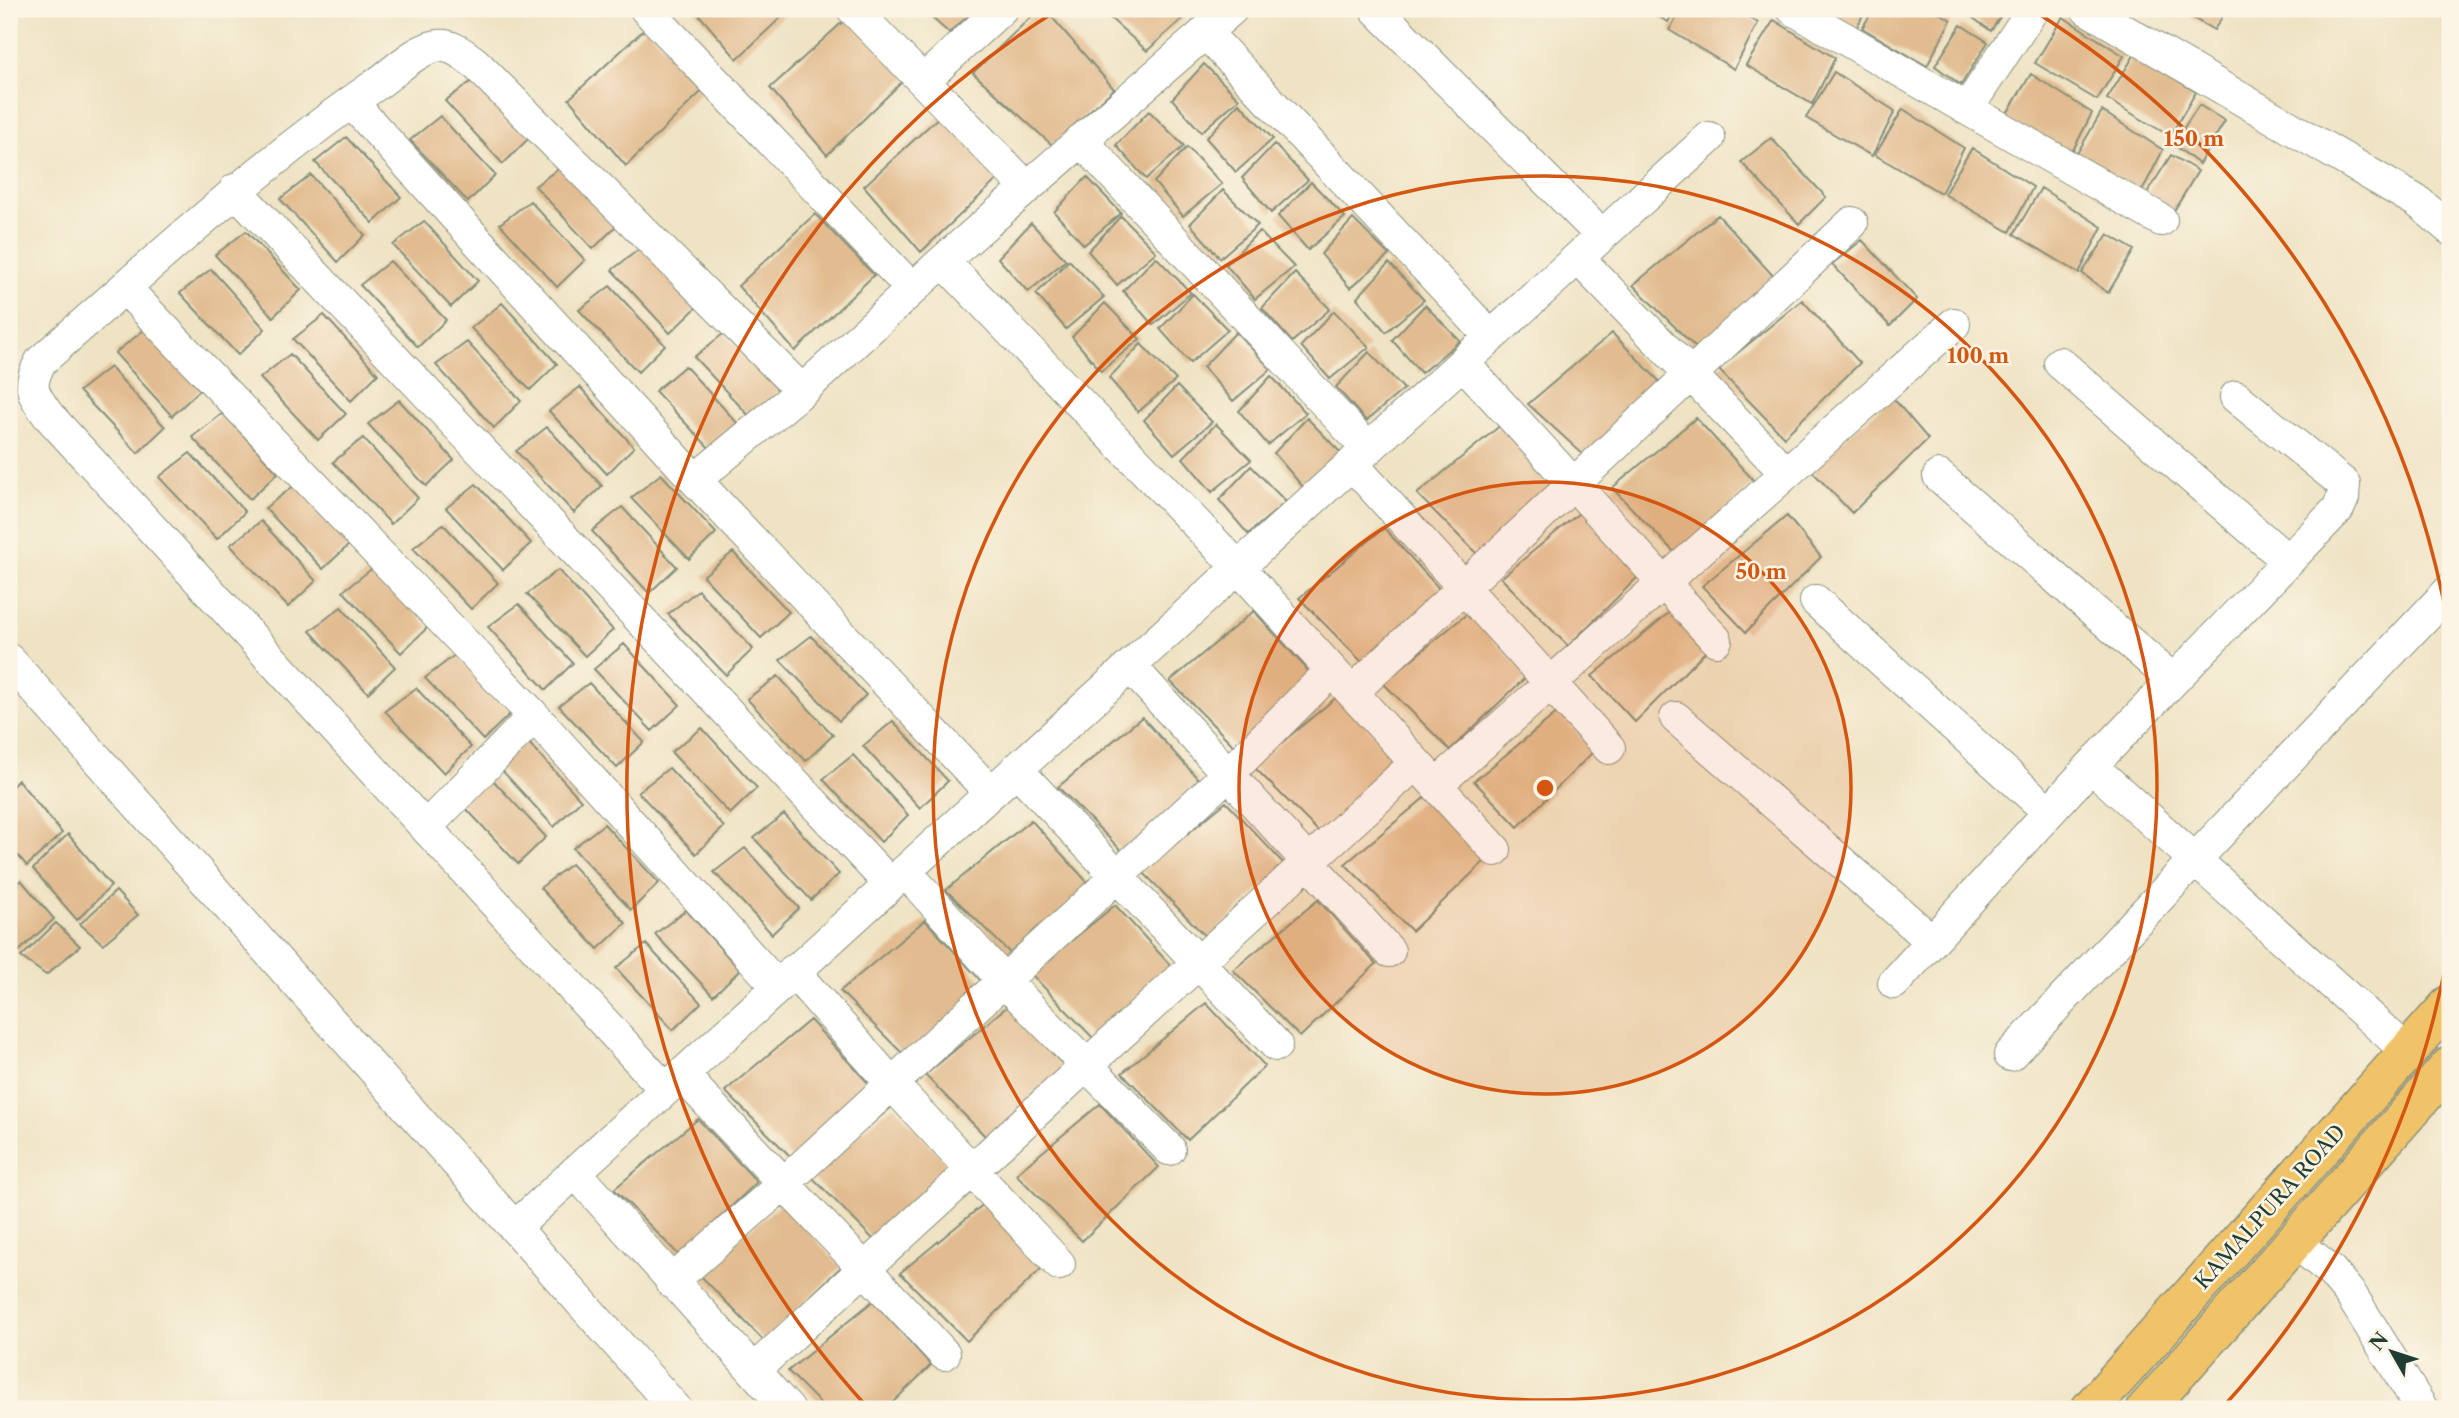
<svg xmlns="http://www.w3.org/2000/svg" width="2459" height="1418" font-family="'Libre Caslon Text',serif">
<style>
.building{fill:#e2bc90}
.lines{fill:none;stroke-linecap:round;stroke-linejoin:round}
.street-casing{stroke:#87907c;stroke-width:34}
.primary-casing{stroke:#87907c;stroke-width:41}
.street{stroke:#fff;stroke-width:32}
.primary{stroke:#f1c369;stroke-width:38}
.ring{fill:none;stroke:#d45610;stroke-width:3.5}
.labels{text-anchor:middle;stroke-width:5;stroke-linejoin:round;paint-order:stroke}
.street-label{font-size:21px;fill:#1f3d34;stroke:#fcf5e5}
.centre{fill:#d45610;stroke:#fcf5e5;stroke-width:3.5}
.ring-label{font-size:21px;text-anchor:middle;font-weight:bold;fill:#d45610;stroke:#fcf5e5;stroke-width:5;stroke-linejoin:round;paint-order:stroke}
</style>
<rect width="100%" height="100%" fill="#fcf5e5"/>
<filter id="ink" filterUnits="userSpaceOnUse"><feTurbulence type="fractalNoise" baseFrequency=".0143" numOctaves="2"/><feDisplacementMap in="SourceGraphic" scale="14" xChannelSelector="R" yChannelSelector="G"/><feConvolveMatrix kernelMatrix="1 2 1 2 8 2 1 2 1" color-interpolation-filters="sRGB"/></filter>
<filter id="wash" filterUnits="userSpaceOnUse"><feTurbulence type="fractalNoise" baseFrequency=".00686" numOctaves="4" result="noise"/><feDisplacementMap in="SourceGraphic" scale="28" xChannelSelector="R" yChannelSelector="G"/><feGaussianBlur stdDeviation="1.57" result="paint"/><feColorMatrix in="noise" values="0 0 0 0 0 0 0 0 0 0 0 0 0 0 0 0 0 1.4 0 .05"/><feComposite in="paint" operator="in"/></filter>
<g filter="url(#wash)">
<rect width="100%" height="100%" fill="#efe3c4"/>
<g id="blocks">
<path class="building" d="M694,9H790L737,59Z
M922,9H976L949,33Z
M1039,9H1045L1114,89L1052,145L973,73Z
M1100,9H1193L1147,51Z
M1645,9H1675L1668,22Z
M1682,9H1736L1758,23L1734,69L1669,30Z
M1821,9H1866L1856,29Z
M1874,9H1933L1951,20L1927,66L1862,28Z
M1967,9H2005L1991,31L1965,12Z
M2177,9H2227L2214,30Z
M848,17L907,77L827,155L770,88Z
M2063,17L2124,56L2097,100L2035,63Z
M1774,20L1835,58L1812,104L1746,65Z
M1961,25L1988,42L1961,85L1935,66Z
M646,28L705,88L626,166L569,99Z
M2135,54L2196,92L2170,136L2107,99Z
M1204,64L1239,99L1201,132L1172,99Z
M1834,72L1895,111L1872,156L1806,118Z
M2031,74L2092,113L2069,158L2003,120Z
M476,78L530,137L503,164L445,101Z
M1239,103L1273,139L1236,172L1206,138Z
M2199,105L2225,121L2199,164L2173,144Z
M1903,109L1964,148L1941,193L1875,155Z
M1149,111L1184,146L1146,179L1116,145Z
M2102,111L2163,150L2140,195L2075,157Z
M941,115L1001,176L921,252L864,186Z
M440,116L495,175L468,202L410,140Z
M346,137L401,197L373,223L315,162Z
M1771,138L1826,197L1799,224L1741,162Z
M1274,144L1308,180L1271,213L1242,178Z
M1187,147L1222,184L1183,216L1154,182Z
M1972,148L2033,187L2010,232L1944,194Z
M2171,155L2198,171L2172,214L2146,195Z
M566,163L620,222L593,249L535,186Z
M311,175L365,235L338,262L280,199Z
M1087,177L1121,213L1084,245L1054,212Z
M1311,182L1345,217L1308,250L1278,216Z
M2041,188L2102,227L2079,273L2014,234Z
M1223,190L1258,225L1220,258L1190,224Z
M530,201L585,260L557,287L500,224Z
M815,214L874,275L795,351L738,286Z
M1718,215L1776,279L1700,352L1633,285Z
M1121,216L1156,252L1117,285L1088,251Z
M1353,219L1389,255L1350,288L1321,254Z
M424,221L478,281L451,307L393,245Z
M1031,223L1066,260L1028,292L998,258Z
M246,231L301,290L273,317L215,255Z
M1259,231L1294,267L1255,299L1226,265Z
M2108,234L2134,250L2108,293L2082,273Z
M1862,240L1917,299L1890,326L1832,264Z
M643,246L698,306L670,333L612,270Z
M1156,257L1191,293L1153,325L1123,291Z
M1069,260L1104,297L1066,329L1036,294Z
M390,261L446,320L418,347L360,285Z
M1389,263L1424,300L1386,332L1357,298Z
M211,269L265,329L238,355L180,293Z
M1295,273L1330,309L1292,342L1262,308Z
M610,286L665,345L638,372L579,310Z
M1193,294L1228,330L1190,363L1160,329Z
M1802,300L1860,363L1784,437L1718,369Z
M502,303L557,364L530,390L471,328Z
M1105,303L1140,339L1101,371L1072,337Z
M1425,305L1460,341L1421,373L1392,340Z
M1334,311L1369,347L1330,379L1301,346Z
M324,315L378,374L351,401L293,339Z
M145,329L200,390L172,416L115,353Z
M1236,332L1271,369L1233,401L1203,367Z
M724,333L780,392L752,419L694,357Z
M1612,333L1665,387L1588,459L1528,404Z
M467,342L521,401L494,428L436,365Z
M1141,344L1176,380L1138,412L1109,378Z
M1369,352L1404,389L1366,421L1336,387Z
M290,354L346,414L318,440L260,378Z
M685,366L740,426L713,452L655,391Z
M110,367L165,427L138,453L79,391Z
M1271,376L1306,413L1268,445L1239,411Z
M1177,386L1212,422L1174,454L1144,420Z
M580,387L634,447L607,474L549,411Z
M1893,398L1928,439L1852,513L1809,468Z
M399,400L454,460L426,486L368,424Z
M223,413L278,473L250,499L192,437Z
M1307,418L1342,454L1303,487L1274,453Z
M1696,418L1755,482L1678,556L1612,488Z
M1216,424L1251,460L1212,492L1183,458Z
M1502,424L1560,487L1484,561L1417,494Z
M547,427L602,486L574,513L516,451Z
M363,438L418,498L391,524L333,462Z
M190,453L245,512L217,539L159,477Z
M1251,466L1286,502L1248,534L1219,500Z
M661,474L716,533L689,559L631,498Z
M296,484L351,543L323,569L265,508Z
M476,484L531,543L503,570L446,508Z
M622,507L677,567L649,593L592,531Z
M1585,508L1644,571L1568,646L1501,578Z
M1787,516L1821,557L1746,632L1702,586Z
M261,521L316,581L288,607L230,545Z
M443,524L498,583L471,609L413,548Z
M1384,528L1442,592L1366,666L1299,598Z
M733,552L789,612L761,638L703,576Z
M374,567L428,627L401,653L343,591Z
M558,570L613,630L585,656L527,594Z
M698,590L753,649L726,675L668,614Z
M519,604L573,663L546,690L488,627Z
M341,607L395,667L368,693L310,631Z
M1676,607L1710,647L1635,722L1592,676Z
M1254,611L1312,675L1237,749L1170,681Z
M1468,613L1527,676L1450,750L1383,683Z
M811,636L866,695L839,721L780,660Z
M624,644L680,705L652,731L594,669Z
M456,654L511,713L483,740L425,678Z
M778,676L833,735L806,761L747,699Z
M589,683L644,742L617,768L559,706Z
M416,688L471,747L444,773L385,711Z
M1338,696L1397,759L1320,833L1253,766Z
M1559,711L1593,752L1518,827L1474,781Z
M1142,717L1200,781L1125,854L1058,787Z
M893,721L948,781L920,808L863,746Z
M702,728L757,788L730,814L671,752Z
M527,741L581,800L554,827L496,764Z
M853,755L908,815L881,842L823,779Z
M669,768L724,827L696,854L638,792Z
M491,778L546,837L518,864L460,802Z
M18,780L62,833L27,866L9,845V790Z
M1429,794L1488,858L1412,931L1345,864Z
M1226,802L1285,865L1208,939L1142,871Z
M784,814L839,874L811,900L754,838Z
M1031,820L1089,884L1014,957L946,890Z
M604,824L659,883L631,910L573,848Z
M68,834L111,886L77,920L33,869Z
M745,848L799,908L772,934L714,872Z
M571,864L626,923L598,949L540,888Z
M21,880L54,919L18,952L9,941V893Z
M116,891L138,915L103,944L80,924Z
M1318,900L1376,964L1300,1037L1233,970Z
M1115,905L1173,968L1097,1042L1031,974Z
M686,910L740,970L713,996L655,934Z
M925,920L984,984L907,1058L840,991Z
M56,923L80,946L46,975L21,957Z
M646,944L701,1003L673,1030L616,968Z
M1206,1003L1265,1066L1188,1140L1122,1073Z
M1009,1005L1067,1069L991,1142L925,1075Z
M810,1020L869,1084L792,1158L725,1091Z
M1100,1104L1159,1167L1082,1241L1016,1174Z
M894,1105L952,1169L876,1242L810,1175Z
M698,1119L757,1182L680,1256L614,1189Z
M782,1203L841,1267L764,1341L698,1273Z
M985,1203L1043,1267L967,1341L900,1273Z
M873,1301L931,1365L886,1409H826L788,1371Z"/>
</g>
</g>
<g filter="url(#ink)">
<use href="#blocks" fill-opacity="0" stroke="#87907c" stroke-width="2"/>
<g class="lines">
<g class="street-casing">
<path id="street" d="M646,9L912,289
M853,9L1027,188
M1376,9L1602,236
M1793,9L2161,220
M2087,9L2418,202L2450,229
M1205,32L1491,337
M923,81L1001,9
M351,102L695,480L990,792
M1967,109L2033,9
M1081,140L1368,449
M235,190L890,884
M1578,258L1786,473
M943,261L1238,567L1495,850
M125,288L534,716L777,986
M1463,363L1716,640
M2060,363L2288,561
M1352,464L1609,748
M1939,476L2173,680
M695,480L802,391L943,261L1232,9
M1816,601L2049,812
M9,660L676,1409
M1130,666L1389,951
M1352,692L1852,223
M1676,718L1932,941
M2091,766L2408,1052
M1016,769L1276,1045
M1436,785L1954,324
M427,826L534,716
M905,871L1003,980L1169,1149
M793,971L892,1084L1059,1264
M1894,983L2091,766L2338,509L2343,498L2344,484L2236,397
M2010,1055L2450,590
M682,1074C768,1169 858,1260 944,1354
M665,1089L48,415C32,393 27,386 41,361C150,266 255,168 374,86C392,74 416,49 437,46C452,44 464,55 475,63L802,391
M575,1172L788,1409
M515,1227L1709,138
M2294,1241L2331,1271L2351,1295L2422,1409
M671,1282L782,1185L1228,774L1331,671
M754,1370L1416,763"/>
</g>
<g class="primary-casing">
<path id="primary" d="M2090,1409L2450,1004
M2146,1409L2450,1066"/>
</g>
<use href="#street" class="street"/>
<use href="#primary" class="primary"/>
</g>
</g>
<circle cx="1545" cy="788" r="306" fill="#d45610" fill-opacity=".12"/>
<g class="ring">
<circle cx="1545" cy="788" r="306"/>
<circle cx="1545" cy="788" r="612"/>
<path d="M2449 947A918 918 0 0 1 2222 1408M868 1408A918 918 0 0 1 1059 9M2031 9A918 918 0 0 1 2449 629"/>
</g>
<g class="labels">
<g class="street-label">
<text transform="translate(2270 1207) rotate(-48)" y="7">KAMALPURA ROAD</text>
</g>
</g>
<circle cx="1545" cy="788" r="10" class="centre"/>
<g class="ring-label">
<text x="2194" y="146">150 m</text>
<text x="1978" y="363">100 m</text>
<text x="1761" y="579">50 m</text>
</g>
<rect width="2459" height="1418" fill="none" stroke="#fcf5e5" stroke-width="35"/>
<g transform="translate(2392 1352) rotate(309)" stroke="#fcf5e5" stroke-width="5" paint-order="stroke">
<path d="M0-5L12 26L0 18L-12 26Z" fill="#1f3d34"/>
<text y="-10" font-size="19" font-weight="bold" text-anchor="middle" fill="#1f3d34">N</text>
</g>
</svg>
